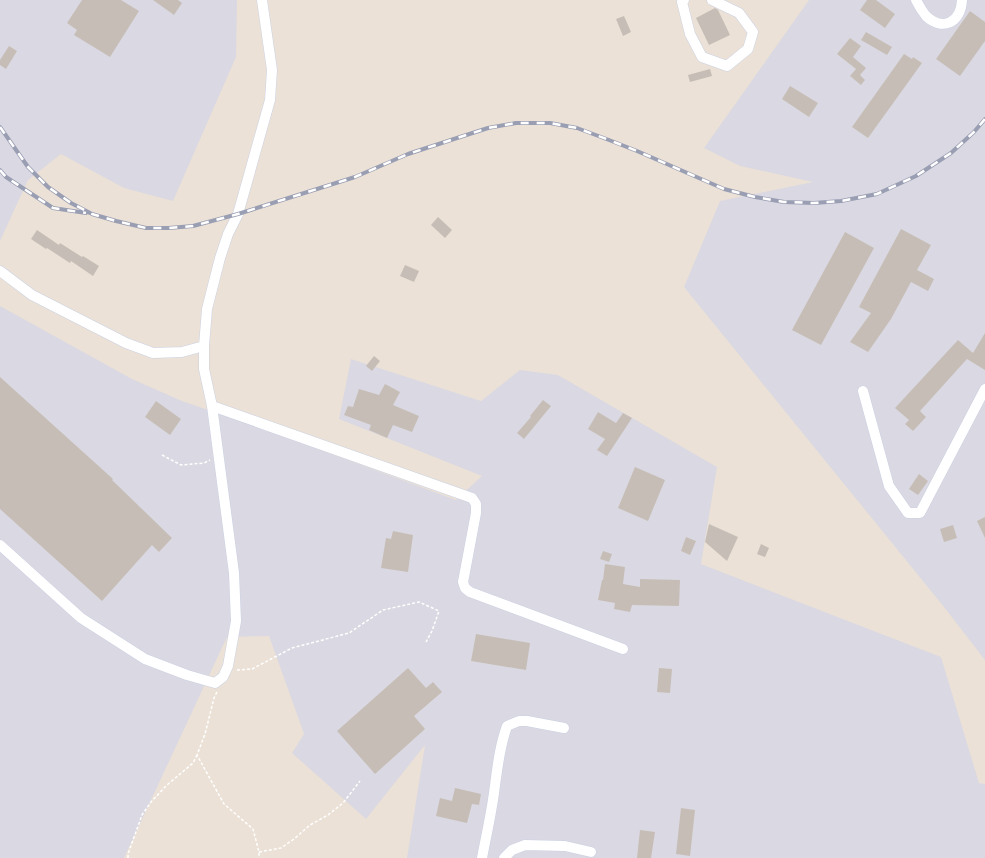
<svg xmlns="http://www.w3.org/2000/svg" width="985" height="858" font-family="Raleway,sans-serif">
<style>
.industrial{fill:#dad8e2}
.building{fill:#c6beb6}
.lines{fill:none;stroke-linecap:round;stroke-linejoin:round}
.minor-casing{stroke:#cbd1e2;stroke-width:11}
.path{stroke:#fff;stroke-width:1.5;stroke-dasharray:3 2;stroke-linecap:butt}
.minor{stroke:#fff;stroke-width:10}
.rail-casing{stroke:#999eb3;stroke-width:4}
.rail{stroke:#fff;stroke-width:2.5;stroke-dasharray:8;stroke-linecap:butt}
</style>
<rect width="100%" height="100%" fill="#ebe1d6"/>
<path class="industrial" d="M0,0H237L236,57L173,201L124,188L61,154L28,180L0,241Z
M809,0H985V660L944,607L684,287L720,201L813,182L740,166L704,148Z
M0,306L132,379L182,401L266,430L456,500L482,476L339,419L351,359L481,401L520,370L558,375L717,467L701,564L941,657L979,783L985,784V858H407L425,745L366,819L292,753L304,734L269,636L227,637L124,858H0Z"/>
<path class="building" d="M82,0H121L139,11L110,57L74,35L77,30L67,23Z
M153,0H178L182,3L174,15Z
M867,0H876L895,14L885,28L860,10Z
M715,8L718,10L730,35L709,45L696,18Z
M970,11L985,22V41L960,76L936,59Z
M624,16L631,32L623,36L616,19Z
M866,32L892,47L887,55L861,40Z
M850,38L861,46L853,57L866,68L860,75L865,80L861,85L850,76L856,69L837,54Z
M9,46L17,51L6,69L0,65V60Z
M904,54L912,59L913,57L922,63L868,138L852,127Z
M710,69L712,76L690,82L688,75Z
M790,86L818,103L809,117L782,99Z
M438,217L452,230L445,238L431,225Z
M901,229L931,245L917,270L934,279L928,291L911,282L891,319L868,352L850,342L871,313L859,307Z
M37,230L59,245L60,243L82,257L83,256L99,266L93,276L71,261L70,263L47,248L46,249L31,239Z
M845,232L874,248L821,345L792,330Z
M405,265L419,271L414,282L400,276Z
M985,333V370L967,359L920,411L926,417L913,431L905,424L909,420L895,408L958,340L973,353Z
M374,356L380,361L372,371L366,366Z
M0,377L113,479L112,480L172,538L159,552L152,545L102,601L0,509Z
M385,384L400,392L393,405L419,416L412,432L393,425L387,438L369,430L371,425L344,415L348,406L353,407L359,389L379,395Z
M543,400L551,406L524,439L517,433L531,417L530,416Z
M156,401L181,419L170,435L145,417Z
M598,412L616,423L623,413L632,418L607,456L597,450L605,439L588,429Z
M635,467L665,480L648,521L618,508Z
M919,474L928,481L918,495L909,489Z
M985,517V538L977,521Z
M709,524L738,537L727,561L705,542Z
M953,525L957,538L944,542L940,529Z
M393,531L413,535L408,572L381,568L386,538L391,539Z
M686,537L696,541L690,555L681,551Z
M761,544L769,548L765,557L757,554Z
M603,551L612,554L609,562L600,559Z
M605,564L625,567L623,584L640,587V579L680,580L679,606L632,605L630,612L614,609L615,603L598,600L602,580H603Z
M476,634L530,643L526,670L471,661Z
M408,668L426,688L433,682L442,692L414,716L425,729L375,774L337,731Z
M659,668L672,669L670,693L657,692Z
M455,788L481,794L479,805L472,804L467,823L436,816L440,798L452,801Z
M681,808L695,810L690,856L676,854Z
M640,830L655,832L651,858H637Z"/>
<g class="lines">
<g class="minor-casing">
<path id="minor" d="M684,0L682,2L690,34L702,57L727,66L748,49L753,32L739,13L712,0
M916,0C919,6 922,11 926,16C943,32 961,22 962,0
M0,271L32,295L126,343L153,353L182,352L204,346
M863,391L889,486L908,513H920L985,389
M212,406L472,498L476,504V513L463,582L465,588L470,592L623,649
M0,545L81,618L145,659L187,675L215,683L223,677L228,666L236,621L234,573L212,406L204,369V346L207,309L220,258L228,234L238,214L270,100L272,70L262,0
M482,858C486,837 491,815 494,793C497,771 499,748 507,726L519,721H527L564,728
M504,858L512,850L525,845L565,846L591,852"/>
</g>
<path class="path" d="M162,455L181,465L204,463L210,460
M237,670L252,669L292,648L349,633L383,610L419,602L439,611L432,631L426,642
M217,692L214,698L205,734L197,755L224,804L253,829L259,852V858
M259,852L281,848L294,839L310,825L328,815L343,803L360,781
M128,858V854L142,815L151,802L167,785L193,763L197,755"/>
<use href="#minor" class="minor"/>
<g class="rail-casing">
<path id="rail" d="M0,127L28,167L48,187L71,203L92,214L116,221L146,228H169L193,226L238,214L355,177L408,154L454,139L488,128L516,123H550L577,128L609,140L637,151L724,189L755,197L784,202L814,203L841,201L877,194L916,176L951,153L974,132L985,119
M0,170L6,177L53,208L86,213"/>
</g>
<use href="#rail" class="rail"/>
</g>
</svg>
